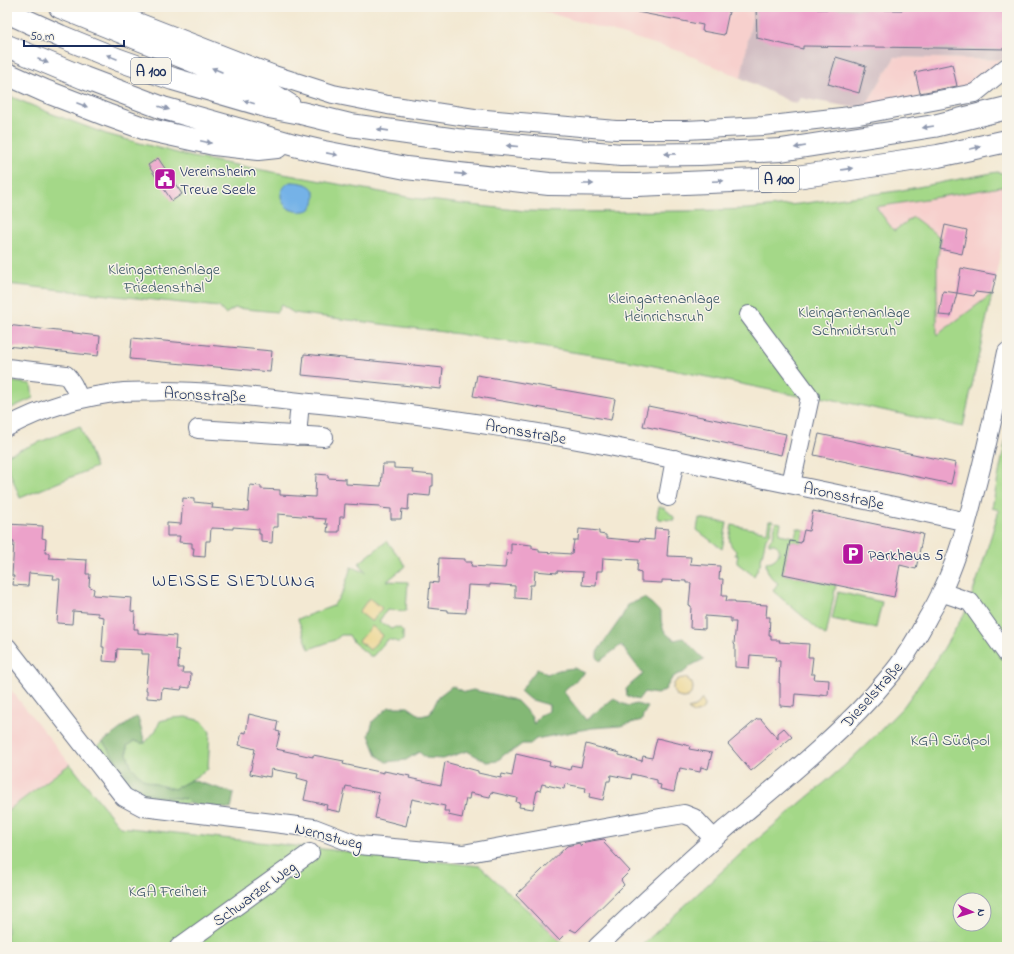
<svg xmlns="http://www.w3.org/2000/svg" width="1014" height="954" font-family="'Indie Flower',sans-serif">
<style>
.built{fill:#f7d0cd}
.industrial{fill:#d2bec3}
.green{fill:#a4d888;stroke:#608473;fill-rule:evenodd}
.forest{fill:#83b874;stroke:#4f7469}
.sand{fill:#eeda9e;stroke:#84847e}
.water{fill:#74b2e7;stroke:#4870a2}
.building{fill:#eca2ca}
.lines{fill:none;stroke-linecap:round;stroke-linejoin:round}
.minor-casing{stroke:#677087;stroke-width:20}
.highway-casing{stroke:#677087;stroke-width:24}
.minor{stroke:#fff;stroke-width:18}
.highway{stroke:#fff;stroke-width:22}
.oneway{fill:#8d97ae}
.labels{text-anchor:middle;stroke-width:3;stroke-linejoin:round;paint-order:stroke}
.shield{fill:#f7f3e8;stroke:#5d6a87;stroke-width:1}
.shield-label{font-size:15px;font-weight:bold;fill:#1b2f5e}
.poi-label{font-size:16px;fill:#1b2f5e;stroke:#f7f3e8;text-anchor:start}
.park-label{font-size:16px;fill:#3d5968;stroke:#f7f3e8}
.street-label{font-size:16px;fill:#1b2f5e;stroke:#f7f3e8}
.quarter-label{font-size:18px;letter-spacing:1px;fill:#1b2f5e;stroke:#f7f3e8}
</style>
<rect width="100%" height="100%" fill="#f7f3e8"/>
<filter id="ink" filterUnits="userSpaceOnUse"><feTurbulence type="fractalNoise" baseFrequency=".025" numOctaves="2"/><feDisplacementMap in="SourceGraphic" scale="8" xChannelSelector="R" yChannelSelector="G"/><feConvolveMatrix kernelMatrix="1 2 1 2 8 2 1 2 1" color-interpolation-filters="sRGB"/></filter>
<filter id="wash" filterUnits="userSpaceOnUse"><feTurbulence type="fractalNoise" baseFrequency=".012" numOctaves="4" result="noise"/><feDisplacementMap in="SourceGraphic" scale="16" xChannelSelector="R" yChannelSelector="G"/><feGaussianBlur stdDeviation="0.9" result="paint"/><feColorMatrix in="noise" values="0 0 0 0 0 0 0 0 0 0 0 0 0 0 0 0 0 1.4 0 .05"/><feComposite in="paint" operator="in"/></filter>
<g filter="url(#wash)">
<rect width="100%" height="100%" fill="#f3e9d3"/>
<path class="built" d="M529,7H754L741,78L682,52Z
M895,57L1000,60L968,91L864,108Z
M1007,186V220L992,294L937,335V261L941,238L894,231L876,207Z
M7,685L70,764L7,811Z"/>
<path class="industrial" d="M754,7H1007V60L895,57L864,108H856L801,98L795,104L741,78Z"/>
<path class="green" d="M7,95L50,113L106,134L192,157L413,198L461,204L526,211L568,212L686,211L747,209L799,204L897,191L997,172L1007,174V186L876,207L894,231L913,217L941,238L937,261V335L992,294L963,427L816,396L804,397L635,362L459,334L294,313L281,305L277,312L235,308L225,314L219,307L7,284ZM291,182L306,184L315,198L290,210Z
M7,381L31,384L33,398L7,410Z
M80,426L96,467L20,498L7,465V455Z
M1007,433V947H640L746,849L843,767L874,737L904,706L938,658L967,609L981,569L999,510L992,508ZM960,900H984V924H960Z
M659,506L664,508L673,516L674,517V520H671L658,519L657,516Z
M699,518L727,523L722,549L697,530Z
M769,521H773L770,534L766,538L760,564L754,576L737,563V560L738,555H735L736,551C726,542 730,536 732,525L767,532Z
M776,522L781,523L779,534L795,537L797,528L804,530L801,543L790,541L783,574L836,585L826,636L773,591L778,583C770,578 766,571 766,562C781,562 785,542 769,544V541L773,536Z
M387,541L406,566L387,581L408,582L406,611L387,610L379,621L391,629L396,627L400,628L403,631V640C396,644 397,641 391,640C389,639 387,640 386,641L373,656H370L353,642L349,635H341L335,640L309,649L298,619L333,606L343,592L351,567L366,572L359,563Z
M838,592L882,602L876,628L832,619Z
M186,717L202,721L210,732L208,769L191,780L174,789L155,784L143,779L131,766L127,754V746L134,741L141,743H145L156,730L160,721L172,718Z
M103,742L132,782L143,793L157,796L186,799L191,804L144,801L133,796L96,747Z
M70,764L120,827L480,866L565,945L563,947H7V811Z"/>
<path class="forest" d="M644,598L652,604L661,613C661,627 663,633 675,640L683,638L704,659L692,665L683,673L678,674L672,678L665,690L657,694L644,692L638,700L627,696L626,689L630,685L643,674L621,645L600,661L597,657V652L621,618L628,605Z
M574,668L585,673L563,691L586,720L614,698L621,703L629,706L636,704L648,707L643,715L642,720L620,726L592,728L536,739L530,744H522L514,750L505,754L497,761L487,762L467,751L443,759L426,758L419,752L406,760L386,762L377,755L369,735L373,721L389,707H408L421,716L430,714L439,696L452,686L465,692L473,690L497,695L517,701L531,716L534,724L540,715L549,711V705L529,699L520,691L537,669L547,674L559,670Z
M136,717L138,718L145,743H141L134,741L127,746V754L131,766L143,779L155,784L174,789L191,780L234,793L231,809L191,804L186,799L157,796L143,793L132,782L103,742Z"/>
<path class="sand" d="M369,598L382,608L372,622L359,612Z
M372,626L383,635L370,650L359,641Z
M673 688a10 10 0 1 1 20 0a10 10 0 1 1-20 0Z
M702,699C707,707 702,714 693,713L688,709L696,707Z"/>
<path class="water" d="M290,182C301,182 317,184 315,199C314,201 314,205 312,207C310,210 307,211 304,211C285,215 271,193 290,182Z"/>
<g id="blocks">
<path class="building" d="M638,7H730L724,35L702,31L703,25L637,12Z
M756,7H817V9L902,10V7H1007V49L803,46V49L757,38Z
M836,57L866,66L859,93L828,84Z
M952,64L957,86L920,93L915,72Z
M158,158L182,194L172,201L148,165Z
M945,225L967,230L962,254L940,249Z
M961,268L996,275L992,294L975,292L974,296L957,293Z
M943,291L957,293L951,316L939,315Z
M7,325L100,336L98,356L7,346Z
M132,338L272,351L270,372L130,359Z
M304,354L443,368L441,389L302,375Z
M477,375L615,399L611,420L473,396Z
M648,406L786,434L781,455L643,426Z
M819,434L956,463L951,484L814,455Z
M383,464H394V468L413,469L412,473L433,475V486H431L430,496L409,494L408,510L402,509L401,519H391V509L380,508V506L345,504L344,517H340L339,532H327L328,524H325L326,519L313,518V517L278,514V527H273L272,543L261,542V534H259V529L233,527V529L211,528L210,541H206L205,557L193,556L194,548H192V543L179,542L180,536H167V523L181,524L183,498L194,499V502L213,504L212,508L248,511L250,485L261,486V489L280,490V495L315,497L316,474L328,475V478L346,479V484L381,486Z
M813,511L923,534L916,569L900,565L894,597L783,574L790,541L801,543L804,530L809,531Z
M7,524L43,526L42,538L46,539L45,553H49V558L87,560L86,574H90L89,586L94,589L93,595L132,598L131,611L135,612L134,629H138V633L176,636L175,649L179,650L178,668H183L182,673H191L190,688L182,687L181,690L162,688L161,699L147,698V690H146L149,654H142V650L117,649L116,662L103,661L104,647H102L104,617L98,616V613L73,611L72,624L57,623L60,579H53L54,575L29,573L28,586L13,585L14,576H12L14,542L7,541Z
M655,528L669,529L667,556L691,557L690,564L720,566L719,579H723L722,596H727L726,601H735V603L767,605L766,617H770L769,635H771V640H780L779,642L809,644L808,657H813L811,674H815L814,679L829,680L828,695L820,694V696L795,694L794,707L780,706V683H779L780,661H775L776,657L750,655L749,668L735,667V645L734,644L736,622H731V618L705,616V629L690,628L691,606L689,605L691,583H686V581L662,580V583L641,582V572L637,571L638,560L603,558L602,571H597L596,586L582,585L583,572L557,571V573L535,571L534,585H530L529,599L515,598V586L490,584V586L468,585L466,613L448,612V610L428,608L430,582L438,583L439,558L465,559V562H472L471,566L505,568L507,553L511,554V543L532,545V548L539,549V552L572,554L574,540H578L579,529L599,531V534L606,535V538L639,541L640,539L654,540Z
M249,714L278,721L276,731L280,732L276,749L313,757V755L344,761L343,764L384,773V771L410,776L409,778L441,785L445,762L478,771V773L501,778L502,774L512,776L516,754L550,762L549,765L570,770L571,765L581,767L586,744L619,753V755L642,761L643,756L652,758L657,738L690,746L689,749L712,753L708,769L701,767L700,772L680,768L679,772H678L674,792L660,789L661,785L657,784V780L632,774L631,779L611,775L610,781H607L603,800L589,797L590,793L585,792L586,788L565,784L564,789L542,784L540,791L537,790L533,809L519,807L520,803L516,802L517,798L491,792L490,797L470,793L469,799H466L462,818L448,815L449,811H444L445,806L412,799L406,826L375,818L379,799H378L379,793L346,786L340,812L326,809L327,805L304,800L308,781L297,778L298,774L271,769L270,777L265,776V777L250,774L255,749L239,745L242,732L246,733Z
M757,719H761L778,739V733L784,728L792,737L751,771L728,744Z
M604,839L606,841L604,843L630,871L621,880L624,885L576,932L570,929L559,940L516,895L567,846L579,843L581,846L585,842Z"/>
</g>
</g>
<g filter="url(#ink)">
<use href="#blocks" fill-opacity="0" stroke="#677087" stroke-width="1"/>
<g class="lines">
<g class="minor-casing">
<path id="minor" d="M99,7L274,75L333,94L388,105L474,118L616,130H686L763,126L859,115L975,93L1007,67
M749,315L810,397L791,484
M7,368L66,375C73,382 76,390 79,399
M7,427C44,407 82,396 124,392C137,391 150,392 163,391C215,391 268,399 320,404C380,410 440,417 500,427C589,440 677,460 765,479C833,493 900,507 967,522
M198,429L324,437
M297,436L300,402
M668,497L675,459
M941,592L970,602L1007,654
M7,647L124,797L143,807L314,828L358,845L463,854L654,819L684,814L694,818L714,839
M179,947L310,853
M597,947C639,907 681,868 724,830C781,782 841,735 889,677C905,659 917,638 928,617C933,609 938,600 942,591C957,560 966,528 974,495C987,448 997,400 1007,352"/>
</g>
<g class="highway-casing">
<path id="highway" d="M60,7L267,91L289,105
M7,12L60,36L119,60L173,79L269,107L301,113L350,125L457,140L621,155L700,154L781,150L934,126L1007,108
M7,46L84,78L163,108L294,145L324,152L406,168L549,184L637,185L783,179L938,156L1007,141
M7,74L45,91L107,115L146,129L214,144L258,149L277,147"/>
</g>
<use href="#minor" class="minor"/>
<use href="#highway" class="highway"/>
</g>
<defs><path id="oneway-solid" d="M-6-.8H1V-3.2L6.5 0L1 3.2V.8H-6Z"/></defs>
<g class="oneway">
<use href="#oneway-solid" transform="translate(112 57) rotate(-158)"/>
<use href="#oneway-solid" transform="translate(43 61) rotate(22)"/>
<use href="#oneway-solid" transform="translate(217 70) rotate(-157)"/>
<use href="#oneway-solid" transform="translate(249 102) rotate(-164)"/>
<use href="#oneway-solid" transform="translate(82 105) rotate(21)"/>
<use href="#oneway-solid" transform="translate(164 108) rotate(18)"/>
<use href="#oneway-solid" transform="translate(928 127) rotate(171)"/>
<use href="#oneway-solid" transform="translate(383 130) rotate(-172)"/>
<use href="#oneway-solid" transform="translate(206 142) rotate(12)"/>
<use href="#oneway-solid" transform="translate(512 146) rotate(-175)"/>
<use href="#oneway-solid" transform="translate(800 147) rotate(171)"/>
<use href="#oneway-solid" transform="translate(975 148) rotate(-12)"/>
<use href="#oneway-solid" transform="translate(332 154) rotate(11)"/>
<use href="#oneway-solid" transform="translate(670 154) rotate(179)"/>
<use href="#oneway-solid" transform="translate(847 169) rotate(-8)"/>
<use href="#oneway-solid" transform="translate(461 174) rotate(6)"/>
<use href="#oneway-solid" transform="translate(718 181) rotate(-2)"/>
<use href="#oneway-solid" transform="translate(588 184)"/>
</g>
</g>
<defs>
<g id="civic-square" transform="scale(1.15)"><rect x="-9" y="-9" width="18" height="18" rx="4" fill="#b5179e" stroke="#f7f3e8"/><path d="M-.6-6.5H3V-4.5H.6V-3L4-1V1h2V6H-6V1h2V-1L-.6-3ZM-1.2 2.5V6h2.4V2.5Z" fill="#fff"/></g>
<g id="parking-square" transform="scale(1.15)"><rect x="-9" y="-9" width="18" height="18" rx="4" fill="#b5179e" stroke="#f7f3e8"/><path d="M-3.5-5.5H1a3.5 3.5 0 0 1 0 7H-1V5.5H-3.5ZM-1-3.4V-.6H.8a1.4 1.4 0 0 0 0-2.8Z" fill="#fff"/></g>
</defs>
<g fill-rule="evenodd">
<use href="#civic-square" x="165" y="179"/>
<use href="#parking-square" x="853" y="554"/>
</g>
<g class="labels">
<g class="shield">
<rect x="131" y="58" width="40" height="26" rx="3"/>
<rect x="759" y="166" width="40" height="26" rx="3"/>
</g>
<g class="shield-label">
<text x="151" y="76">A 100</text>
<text x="779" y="184">A 100</text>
</g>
<g class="poi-label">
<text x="180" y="176">Vereinsheim<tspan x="180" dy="18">Treue Seele</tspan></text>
<text x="868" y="560">Parkhaus 5</text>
</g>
<g class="park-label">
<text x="164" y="274">Kleingartenanlage<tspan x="164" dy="18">Friedensthal</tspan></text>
<text x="664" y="303">Kleingartenanlage<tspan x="664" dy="18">Heinrichsruh</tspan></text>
<text x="854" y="317">Kleingartenanlage<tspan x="854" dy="18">Schmidtsruh</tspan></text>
<text x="950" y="745">KGA Südpol</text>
<text x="168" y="896">KGA Freiheit</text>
</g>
<g class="street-label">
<text transform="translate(205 394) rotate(3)" y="6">Aronsstraße</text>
<text transform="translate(526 431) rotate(10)" y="6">Aronsstraße</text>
<text transform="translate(844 495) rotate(12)" y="6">Aronsstraße</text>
<text transform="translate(871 694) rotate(-48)" y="6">Dieselstraße</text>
<text transform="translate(329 835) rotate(14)" y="6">Nernstweg</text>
<text transform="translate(254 893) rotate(-36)" y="6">Schwarzer Weg</text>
</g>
<g class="quarter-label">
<text x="234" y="586">WEISSE SIEDLUNG</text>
</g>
</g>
<rect width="1014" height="954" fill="none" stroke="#f7f3e8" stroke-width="24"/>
<g transform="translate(972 912) rotate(94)"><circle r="19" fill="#f7f3e8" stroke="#9fa5b1"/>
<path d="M0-3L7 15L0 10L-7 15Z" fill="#b5179e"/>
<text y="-6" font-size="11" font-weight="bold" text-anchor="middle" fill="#1b2f5e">N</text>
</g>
<path d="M24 40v6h100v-6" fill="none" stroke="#1b2f5e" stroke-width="2"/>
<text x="30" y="40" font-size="12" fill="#1b2f5e" stroke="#f7f3e8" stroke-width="3" paint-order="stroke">50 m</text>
</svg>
